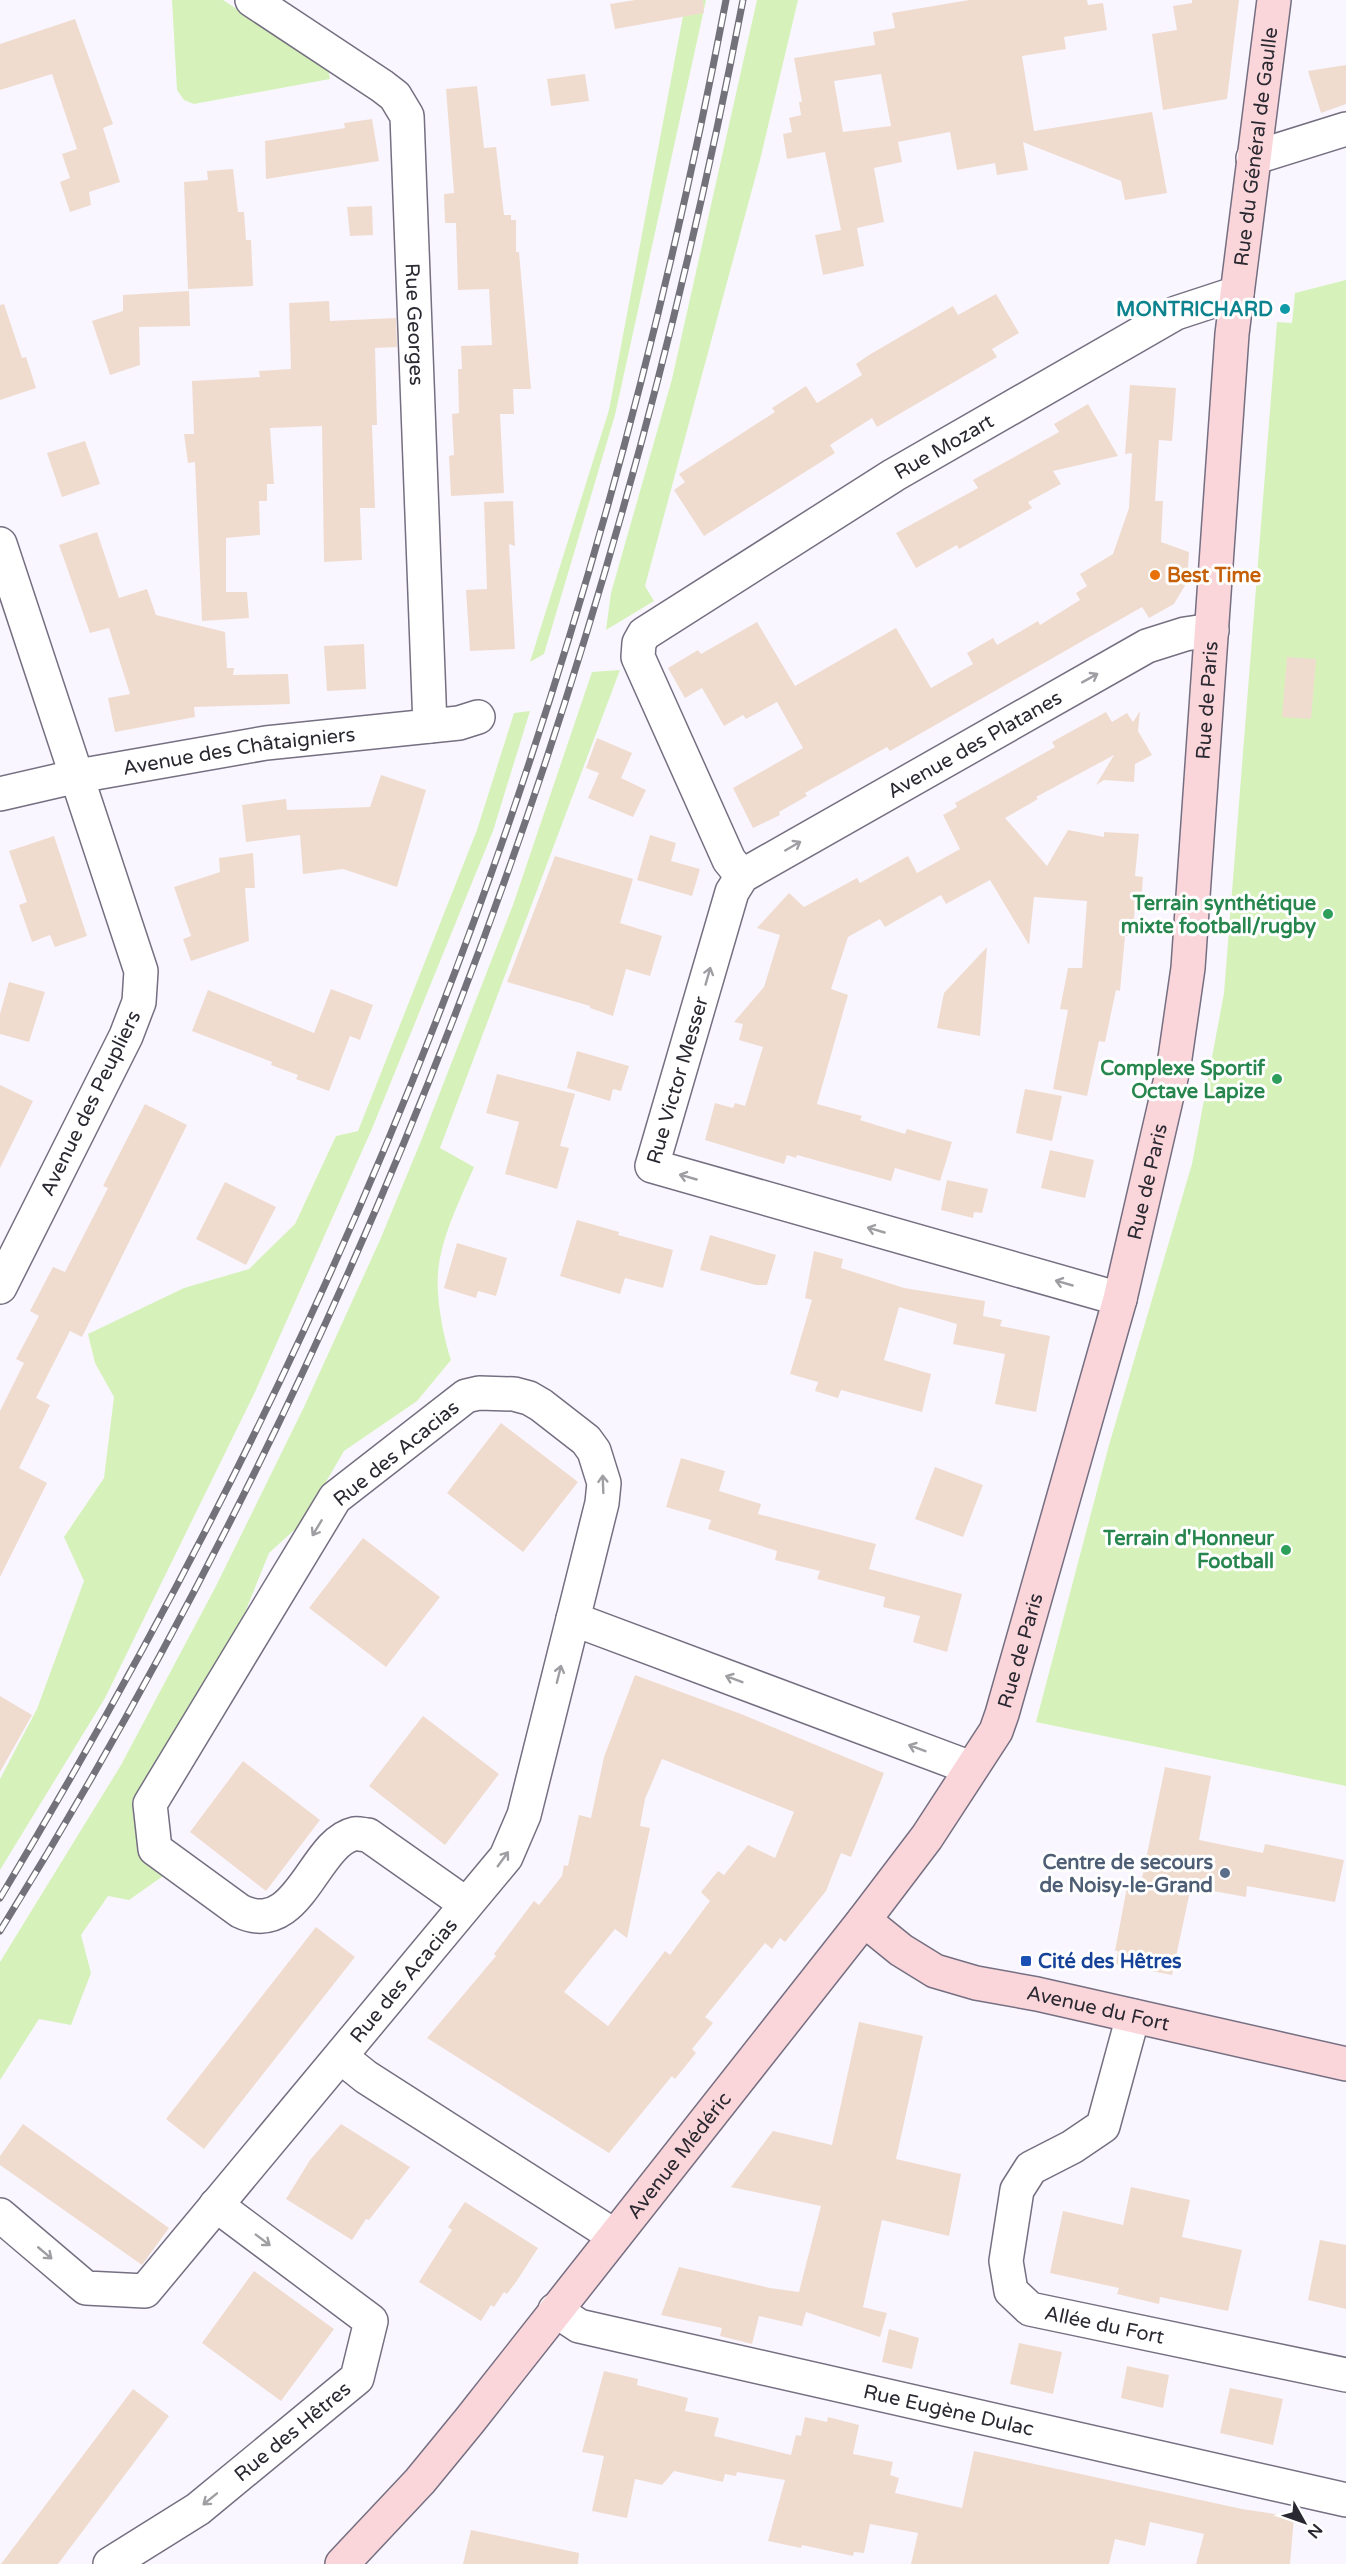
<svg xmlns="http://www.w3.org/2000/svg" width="1346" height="2564" font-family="'Varela Round',sans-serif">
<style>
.green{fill:#d6f2ba}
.building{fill:#f0dccf;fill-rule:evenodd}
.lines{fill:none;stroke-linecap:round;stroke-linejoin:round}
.street-casing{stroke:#756f81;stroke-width:36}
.secondary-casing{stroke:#756f81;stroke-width:36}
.street{stroke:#fff;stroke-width:33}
.secondary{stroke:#fad6db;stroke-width:33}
.rail-casing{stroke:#737179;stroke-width:7}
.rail{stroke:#fff;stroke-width:4.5;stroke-dasharray:14;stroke-linecap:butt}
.oneway{stroke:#9f9ea2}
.culture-dot{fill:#0f9aa8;stroke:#fff;stroke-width:2}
.food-dot{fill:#e8710a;stroke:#fff;stroke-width:2}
.leisure-dot{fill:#2e9e5b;stroke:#fff;stroke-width:2}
.service-dot{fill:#5c6f8a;stroke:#fff;stroke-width:2}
.transit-dot{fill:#1a4fb4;stroke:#fff;stroke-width:2}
.labels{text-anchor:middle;stroke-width:6;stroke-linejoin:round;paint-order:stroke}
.street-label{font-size:20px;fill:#2a2830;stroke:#fff}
.culture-label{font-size:20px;font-weight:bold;fill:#0d838f;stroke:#fff;text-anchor:end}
.food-label{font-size:20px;font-weight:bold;fill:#c56008;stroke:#fff;text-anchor:start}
.leisure-label{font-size:20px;font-weight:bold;fill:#27864d;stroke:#fff;text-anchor:end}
.service-label{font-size:20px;font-weight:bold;fill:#4e5e75;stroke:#fff;text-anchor:end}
.transit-label{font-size:20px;font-weight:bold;fill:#164399;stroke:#fff;text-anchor:start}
</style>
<rect width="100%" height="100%" fill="#f9f6ff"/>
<path class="green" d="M172,0H223L328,69L330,79L194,104L184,100L177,90Z
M686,0H706L615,415L544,654L530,662L609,410Z
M757,0H798L760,160L645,586L654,601L606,630L611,593L672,379Z
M1346,280V1786L1036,1722L1109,1445L1192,1164L1224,993L1277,322L1292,323L1295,293Z
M620,670L440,1148L474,1167C460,1200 441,1237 438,1273C436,1298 443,1336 451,1360L417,1401L344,1451L302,1523L269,1553L212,1694L139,1839L166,1874L129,1900L108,1896L81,1935L91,1973L71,2025L39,2019L0,2080V1962L121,1765L216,1586L304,1407L380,1240L421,1141L513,905L592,672Z
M530,711L493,831L371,1131L255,1392L105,1698L0,1870V1779L37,1709L84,1581L64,1537L104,1478L114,1397L95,1363L88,1334L184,1288L249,1269L295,1224L336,1136L358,1131L477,830L514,713Z"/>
<path class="building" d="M635,0H703L704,13L615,29L610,4Z
M969,0H1087L1088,5L1103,3L1107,30L1064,37L1066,49L1022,56L1034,131L1152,112L1167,193L1125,200L1121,181L1023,142L1028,170L997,175L995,163L957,170L950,132L898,142L902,162L874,168L884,222L857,228L864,266L823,275L815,235L841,230L825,152L787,159L783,134L792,132L789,118L801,115L799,102H802L794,58L875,45L873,32L895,28L892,13ZM881,74L891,126L843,132L834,81Z
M1192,0H1239L1227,99L1163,110L1152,34L1177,30L1173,6L1192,3Z
M75,19L113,124L103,128L120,182L89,192L91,205L70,212L60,182L70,178L62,154L77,149L52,74L0,90V44Z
M1346,65V104L1321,113L1308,71Z
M585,74L589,101L551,106L547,79Z
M477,86L484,148L496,147L504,215H511V220H516V252H519L531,389H513L514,414H500L504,493L451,496L449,456L454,455L452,414L459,413L458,369H462L461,346L492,345L489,289L458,290L456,223H445L444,194L454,193L446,89Z
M372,119L379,161L266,179L265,141L345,128L344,123Z
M233,169L238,212H244L246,240H251L253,286L188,289L184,182L208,180L207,171Z
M372,206L373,235L350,236L347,207Z
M189,291L190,326L139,327L140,365L110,375L92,321L123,311V295Z
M996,294L1019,333L992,349L997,357L877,427L872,418L830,445L835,453L704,536L674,490L685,482L679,474L775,412L772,408L806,386L817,403L862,375L856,364L869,355L953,306L958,315Z
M329,301L330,321L396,318L397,347L375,348L377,425H372L375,508H360L362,560L324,562L322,426L270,428L274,484H267V501H259L260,535L226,538V592H247L249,618L202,621L195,462L188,463L184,434H194L192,381L260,377L259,371L291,369L289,303Z
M4,304L22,358L26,357L36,388L0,400V305Z
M1130,385L1176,388L1172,441L1159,440L1155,501H1163L1161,542L1189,552L1187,582L1174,604L1149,618L1142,607L890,751L887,747L805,793L807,796L779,812L780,815L753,828L733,788L803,748L777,702L746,719L743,715L724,726L702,688L685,698L668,668L698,650L701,654L757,622L795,686L896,628L931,688L973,664L967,653L993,638L997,645L1038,621L1040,625L1080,600L1076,593L1087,586L1080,574L1113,554L1129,508L1132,453L1125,454Z
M1088,404L1118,456L1053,471L1061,484L1028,502L1032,508L959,549L957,545L916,568L896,533L978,488L973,480L1059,432L1054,424Z
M85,441L100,484L62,497L47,453Z
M513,501L515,546L509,544L515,649L470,651L466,590L487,589L484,502Z
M97,532L119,598L147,589L156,615L225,632L227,668H234L233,675L288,674L290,704L194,707L195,717L115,732L108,698L130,694L109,628L90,633L59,545Z
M364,644L366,689L327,691L324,646Z
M1287,657L1316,659L1311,719L1282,717Z
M1140,711L1138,731L1152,755L1135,764L1134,782L1104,780L1096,785L1114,755L1036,797L1038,799L1005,818L1047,866L1068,830L1104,837V832L1139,834L1135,876L1143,877L1141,905L1135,904L1133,936H1125L1120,991L1116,990L1105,1042L1099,1041L1087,1096L1053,1089L1068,1010L1060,1009L1068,968H1082L1087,901L1034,897L1029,945L990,880L946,904L941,895L885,927L880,919L848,937L831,989L848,995L817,1104L862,1116L860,1120L905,1134L907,1129L952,1142L940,1181L895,1168L891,1181L797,1155L796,1158L787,1155L784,1164L705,1140L715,1103L733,1108L735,1103L745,1106L763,1047L739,1040L743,1024L734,1022L764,987L780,935L757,928L789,893L804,907L857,878L860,883L908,856L917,873L960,849L943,815L957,807L955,803L1055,747L1052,742L1106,712L1112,722L1127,713L1133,722Z
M597,738L632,753L621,778L646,790L633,817L588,798L599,773L586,768Z
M381,775L426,790L397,887L343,869L303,874L300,835L246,842L242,805L286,799L287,810L370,807Z
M650,835L676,843L671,861L700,869L692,896L637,880Z
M54,836L87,936L55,947L50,935L32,942L19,905L27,902L9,851Z
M253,853L255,888H245L249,941L191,961L183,939L191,936L174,887L220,872L219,858Z
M555,856L633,879L620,923L662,936L650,976L626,969L613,1016L590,1008V1006L507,982Z
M987,947L980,1036L937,1028L944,993Z
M9,982L45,992L29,1042L0,1034V1014Z
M331,989L373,1005L360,1040L350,1036L329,1091L296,1079L298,1075L271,1065L272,1062L192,1031L208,990L314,1033Z
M577,1051L629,1066L621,1091L613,1089L610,1101L567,1088Z
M497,1074L575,1094L560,1146L569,1148L557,1189L505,1174L519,1122L486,1113Z
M0,1085L33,1101L0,1168Z
M1025,1089L1062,1096L1052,1141L1016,1133Z
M145,1104L187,1125L82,1337L70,1331L36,1398L50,1405L19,1468L47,1483L0,1577V1411L24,1363L16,1359L39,1316L30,1311L53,1267L65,1272L108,1188L103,1186Z
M1050,1150L1094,1160L1085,1198L1041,1188Z
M947,1180L988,1189L982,1213L974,1212L973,1218L941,1210Z
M225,1182L276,1207L246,1265L196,1239Z
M577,1220L619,1232L618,1235L673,1250L663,1288L625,1278L620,1294L560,1276Z
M710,1235L776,1255L767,1285H756L700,1270Z
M457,1243L507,1258L496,1296L478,1291L476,1298L444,1288Z
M814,1251L843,1259L841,1268L904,1288L985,1301L983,1316L1002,1320L1000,1326L1050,1336L1036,1412L995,1404L1005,1354L953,1344L957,1324L899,1307L884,1360L931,1374L922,1412L841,1390L838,1398L815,1391L818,1382L790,1374L812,1300L805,1298Z
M501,1423L578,1482L523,1552L447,1493Z
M681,1458L725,1471L719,1491L761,1504L758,1514L876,1544L869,1569L962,1594L947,1652L913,1642L920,1616L883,1607L885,1597L817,1579L820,1571L775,1560L777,1551L708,1529L711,1520L666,1507Z
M935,1467L983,1485L963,1537L915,1519Z
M363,1538L440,1597L386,1667L309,1608Z
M635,1675L741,1714L884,1773L851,1857L841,1853L826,1891L785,1942L780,1938L772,1949L765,1943L705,2017L713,2023L692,2049L696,2053L675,2079L672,2076L609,2153L427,2038L496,1956L494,1954L534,1901L539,1905L562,1876L564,1865L568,1866L579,1815L591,1818L604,1757ZM662,1759L794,1812L775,1858L748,1845L724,1875L718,1871L701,1892L710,1901L670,1955L665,1951L608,2026L564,1992L615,1929L627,1938L650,1828L640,1826L645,1799Z
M0,1696L32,1715L0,1772Z
M423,1716L499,1774L445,1845L369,1786Z
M243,1761L320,1820L266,1891L190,1832Z
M1165,1767L1211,1776L1199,1840L1263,1853L1265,1844L1344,1860L1335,1902L1247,1886L1246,1897L1191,1887L1172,1975L1116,1964L1118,1951H1115L1127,1887L1140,1888Z
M316,1927L355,1957L204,2149L166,2119Z
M859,2022L923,2036L896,2159L961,2174L949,2236L882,2220L863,2307L887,2313L880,2337L806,2312L802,2326L759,2316L752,2344L720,2336L722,2328L661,2315L679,2267L770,2288L799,2292L821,2206L731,2187L773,2131L832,2145Z
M23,2124L169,2228L142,2265L0,2165V2156Z
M341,2124L410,2167L369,2220L366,2219L352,2240L286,2199L310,2160Z
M1131,2187L1190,2200L1182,2237L1242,2250L1228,2311L1160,2297L1159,2304L1117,2294L1119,2288L1050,2273L1063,2211L1123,2225Z
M465,2202L538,2248L516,2282L507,2294L504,2292L494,2307L491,2305L481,2321L419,2282L452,2230L448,2227Z
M1320,2240L1346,2245V2309L1308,2300Z
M254,2271L334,2329L281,2401L202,2343Z
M889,2329L919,2338L912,2369L882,2362Z
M1019,2343L1062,2352L1053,2394L1010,2384Z
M1127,2366L1169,2375L1163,2408L1121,2398Z
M604,2371L638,2379L637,2385L688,2398L685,2411L719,2418L714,2436L791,2455L796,2435L801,2436L805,2417L827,2422L828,2417L859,2425L853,2454L893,2462L890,2475L899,2478L895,2493L962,2508L974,2451L1242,2509L1294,2517L1290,2564H1196L1204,2534L1150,2522L1145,2546L1115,2539L1109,2564H911L918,2533L870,2524L864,2553L854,2552L853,2556L802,2545L801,2548L768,2541L785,2480L737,2472L736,2476L725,2474L723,2482L674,2471L662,2485L635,2479L627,2518L592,2511L604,2456L582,2452Z
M1230,2388L1283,2399L1273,2445L1220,2433Z
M133,2389L169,2416L58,2564H1Z
M471,2530L579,2553L578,2564H463Z"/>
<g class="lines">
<g class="street-casing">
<g id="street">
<path id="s1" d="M252,0L382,86L395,96L407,116L430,726"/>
<path d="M1253,158L1346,129"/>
<path d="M0,544L141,971L139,1002L126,1036L0,1287"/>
<path id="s2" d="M0,794L78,776L266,743L459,723L478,717"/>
<path id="s3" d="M742,876L729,860L638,657L639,643L644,634L894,475L1176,313L1237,293"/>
<path id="s4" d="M1120,1299L652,1166L732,892L742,876L1147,646L1185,634L1212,630"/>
<path d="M573,1619L971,1768"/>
<path id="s5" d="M1133,2016L1103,2126L1072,2147L1031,2168L1017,2190L1006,2261L1011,2291L1030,2309L1346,2375"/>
<path d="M341,2057L366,2077L613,2235"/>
<path id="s6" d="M0,2215L86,2288L145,2291L506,1857L524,1815L602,1503L604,1483L594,1451L586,1440L541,1405L529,1398L514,1394L479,1393L466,1396L335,1498L150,1804L155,1849L240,1911C299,1939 313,1843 354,1834C358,1833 364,1835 368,1835L466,1904"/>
<path id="s7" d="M555,2310L579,2326L1346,2500"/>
<path id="s8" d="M110,2564L198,2509L357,2378L371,2321L216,2205"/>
</g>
</g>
<g class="secondary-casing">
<g id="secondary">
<path id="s9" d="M864,1920L901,1950L935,1971L976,1983L1037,1994L1346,2064"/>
<path id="s10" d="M342,2564L420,2481L470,2420L864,1920L927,1837L996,1731L1002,1714L1120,1299L1174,1065L1188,968L1232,334L1274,0"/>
</g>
</g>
<use href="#street" class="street"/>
<use href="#secondary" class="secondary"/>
<g class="rail-casing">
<path id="rail" d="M0,1898C111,1713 214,1524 305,1328C502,906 639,457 726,0
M0,1931C370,1335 611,688 743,0"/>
</g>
<use href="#rail" class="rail"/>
</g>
<defs><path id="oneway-shaft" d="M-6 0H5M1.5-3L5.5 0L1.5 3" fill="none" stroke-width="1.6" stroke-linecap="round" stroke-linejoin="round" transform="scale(1.5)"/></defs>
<g class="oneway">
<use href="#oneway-shaft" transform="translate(1090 678) rotate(-29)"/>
<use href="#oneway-shaft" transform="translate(793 846) rotate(-30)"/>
<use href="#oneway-shaft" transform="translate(708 976) rotate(-74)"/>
<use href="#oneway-shaft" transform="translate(688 1177) rotate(-164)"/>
<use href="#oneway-shaft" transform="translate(876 1230) rotate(-164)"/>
<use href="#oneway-shaft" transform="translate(1064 1283) rotate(-164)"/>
<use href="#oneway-shaft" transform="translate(603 1484) rotate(-92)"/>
<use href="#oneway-shaft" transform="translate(317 1528) rotate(121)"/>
<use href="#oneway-shaft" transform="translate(559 1674) rotate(-76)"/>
<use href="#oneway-shaft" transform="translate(734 1679) rotate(-159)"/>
<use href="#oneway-shaft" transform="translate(917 1748) rotate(-159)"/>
<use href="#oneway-shaft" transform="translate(503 1859) rotate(-54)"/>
<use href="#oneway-shaft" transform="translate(263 2240) rotate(37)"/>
<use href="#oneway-shaft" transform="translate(45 2253) rotate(40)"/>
<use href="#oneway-shaft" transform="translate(210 2499) rotate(141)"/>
</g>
<circle class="culture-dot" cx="1285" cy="309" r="6"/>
<circle class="food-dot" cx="1155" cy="575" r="6"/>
<g class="leisure-dot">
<circle cx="1328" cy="914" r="6"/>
<circle cx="1277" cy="1079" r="6"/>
<circle cx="1286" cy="1550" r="6"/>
</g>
<circle class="service-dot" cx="1225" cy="1873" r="6"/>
<rect class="transit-dot" x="1020" y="1955" width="12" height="12" rx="3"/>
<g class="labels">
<g class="street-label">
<text dy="7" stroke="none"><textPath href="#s10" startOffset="2672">Rue du Général de Gaulle</textPath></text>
<text dy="7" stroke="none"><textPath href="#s1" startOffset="404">Rue Georges</textPath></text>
<text dy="7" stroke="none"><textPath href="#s3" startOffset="621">Rue Mozart</textPath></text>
<text dy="7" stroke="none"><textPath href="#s10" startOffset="2116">Rue de Paris</textPath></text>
<text dy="7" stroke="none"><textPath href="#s4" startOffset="1058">Avenue des Platanes</textPath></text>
<text dy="7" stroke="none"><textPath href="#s2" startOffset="243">Avenue des Châtaigniers</textPath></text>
<text dy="7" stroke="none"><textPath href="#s4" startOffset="576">Rue Victor Messer</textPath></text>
<text transform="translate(90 1103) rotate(-64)" y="7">Avenue des Peupliers</text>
<text dy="7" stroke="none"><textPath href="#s10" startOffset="1630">Rue de Paris</textPath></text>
<text transform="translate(396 1453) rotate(-39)" y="7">Rue des Acacias</text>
<text dy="7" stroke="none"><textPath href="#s10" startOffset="1144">Rue de Paris</textPath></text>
<text dy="7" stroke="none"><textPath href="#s6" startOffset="576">Rue des Acacias</textPath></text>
<text dy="7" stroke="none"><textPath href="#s9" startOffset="255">Avenue du Fort</textPath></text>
<text dy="7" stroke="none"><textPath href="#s10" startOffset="530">Avenue Médéric</textPath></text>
<text dy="7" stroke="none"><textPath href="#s5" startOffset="428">Allée du Fort</textPath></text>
<text dy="7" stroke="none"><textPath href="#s7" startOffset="408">Rue Eugène Dulac</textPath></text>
<text dy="7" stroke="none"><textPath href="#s8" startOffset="226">Rue des Hêtres</textPath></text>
</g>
<g class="culture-label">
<text x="1273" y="316">MONTRICHARD</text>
</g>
<g class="food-label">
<text x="1167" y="582">Best Time</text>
</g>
<g class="leisure-label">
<text x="1316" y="910">Terrain synthétique<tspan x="1316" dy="23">mixte football/rugby</tspan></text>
<text x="1265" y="1075">Complexe Sportif<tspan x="1265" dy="23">Octave Lapize</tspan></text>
<text x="1274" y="1545">Terrain d'Honneur<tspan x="1274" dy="23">Football</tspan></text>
</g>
<g class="service-label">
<text x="1213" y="1869">Centre de secours<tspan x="1213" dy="23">de Noisy-le-Grand</tspan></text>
</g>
<g class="transit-label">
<text x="1038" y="1968">Cité des Hêtres</text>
</g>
</g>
<g transform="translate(1304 2522) rotate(130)" stroke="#ffffff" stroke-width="4.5" paint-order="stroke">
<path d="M0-4.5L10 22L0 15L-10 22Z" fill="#2a2830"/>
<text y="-9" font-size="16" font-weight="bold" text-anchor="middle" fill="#2a2830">N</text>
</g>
</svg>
